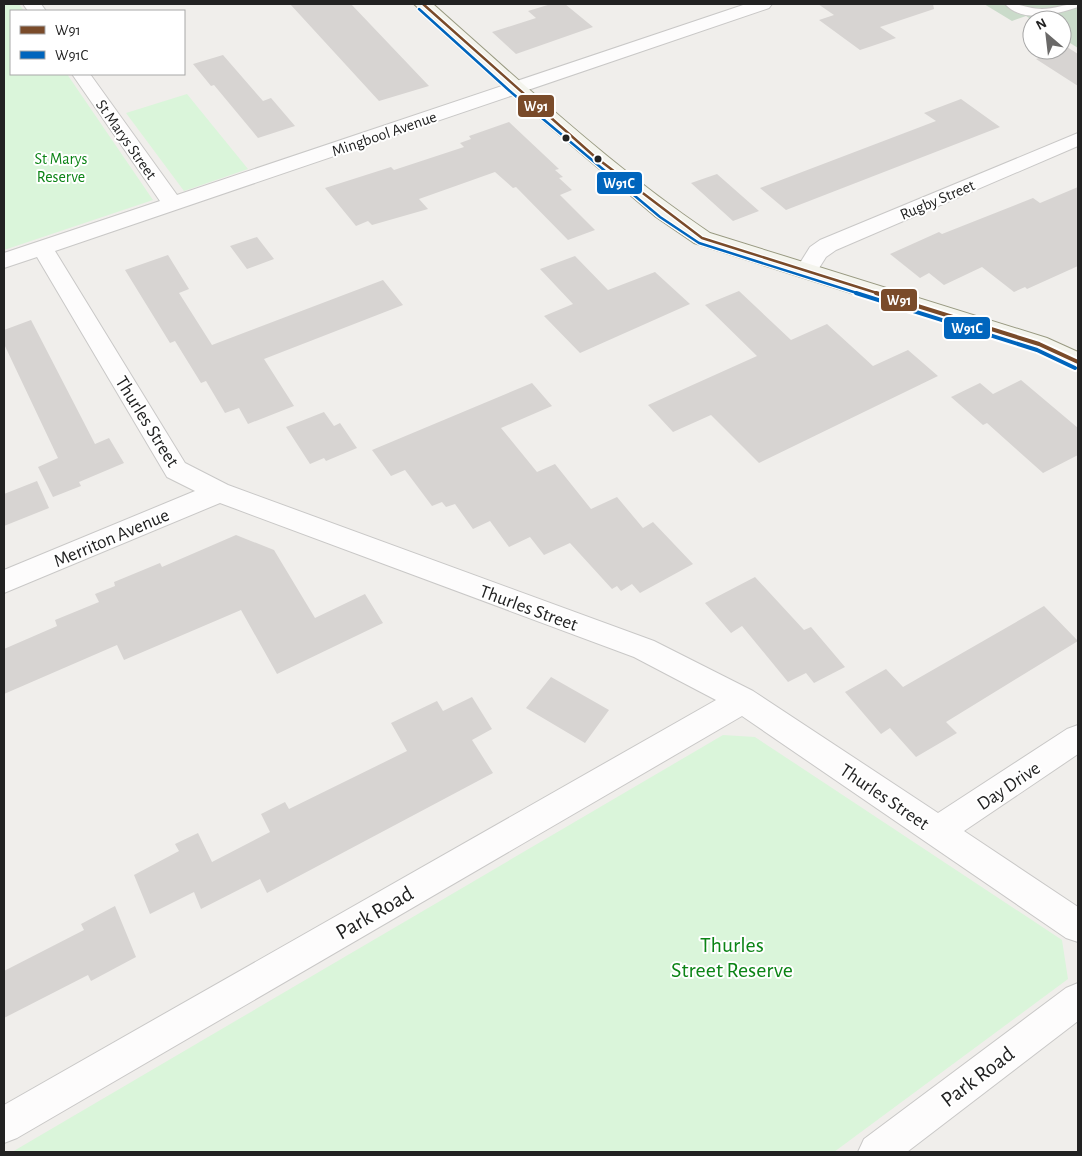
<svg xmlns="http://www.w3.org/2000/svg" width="1082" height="1156" font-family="'Alegreya Sans',sans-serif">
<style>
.cemetery{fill:#cadbca}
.park{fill:#daf5da}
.building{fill:#d7d4d2}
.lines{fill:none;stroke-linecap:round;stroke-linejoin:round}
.lane-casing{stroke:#c9c8c7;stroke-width:2}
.street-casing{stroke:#c9c8c7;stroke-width:2}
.secondary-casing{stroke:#999a82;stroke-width:2}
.lane{fill:#fdfcfc;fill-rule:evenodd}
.street{fill:#fdfcfc;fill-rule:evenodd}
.secondary{fill:#f4f4ed;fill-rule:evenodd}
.bus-1-far1-casing{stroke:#fff;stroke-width:5}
.bus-1-casing{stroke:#fff;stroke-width:8}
.bus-2-far1-casing{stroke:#fff;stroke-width:5}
.bus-2-casing{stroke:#fff;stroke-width:8}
.bus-1-far1{stroke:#7a4b2a;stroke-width:2.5}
.bus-1{stroke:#7a4b2a;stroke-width:4}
.bus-2-far1{stroke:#0065bd;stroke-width:2.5}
.bus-2{stroke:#0065bd;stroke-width:4}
.bus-dot{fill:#222;stroke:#fff;stroke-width:2}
.labels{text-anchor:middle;stroke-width:4;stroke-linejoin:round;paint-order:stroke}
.far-street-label{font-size:16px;fill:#222;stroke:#fff}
.far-park-label{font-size:16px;fill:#0c8416;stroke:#fff}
.street-label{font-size:19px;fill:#222;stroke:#fff}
.near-street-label{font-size:22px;fill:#222;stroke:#fff}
.near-park-label{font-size:22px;fill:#0c8416;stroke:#fff}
.line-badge{stroke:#fff;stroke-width:2}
.badge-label{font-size:14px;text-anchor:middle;font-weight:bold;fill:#fff}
</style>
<rect width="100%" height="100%" fill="#f0eeeb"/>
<path class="cemetery" d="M984,4H1078V48L1062,38V20H1032L1026,16L1012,21Z"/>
<path class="park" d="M4,4H19L24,11H11V74H67L153,200L4,250Z
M187,94L248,169L184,191L126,113Z
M723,735L755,737L1062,940L1068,979L834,1152H12Z"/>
<path class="building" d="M290,4H351L429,86L379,101Z
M551,4H565L593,27L516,54L492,32L536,18L528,11Z
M818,4H933L934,9L880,27L896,38L860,50L819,20L834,15Z
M1067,47L1078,54V86L1036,59Z
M223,55L263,101L271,98L295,126L258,138L214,85L211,86L193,64Z
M961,99L1000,127L786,210L760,188L936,121L924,113Z
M509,122L559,169L555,170L563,177L559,178L572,190L560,195L595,230L568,240L516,187L513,188L495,172L419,199L428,209L372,225L368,221L356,226L325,188L391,167L394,170L464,147L460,143L471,139L469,136Z
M717,174L759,211L733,221L691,183Z
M1078,187V266L1027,289L1025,287L1014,292L982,267L944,285L929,273L920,278L890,254L939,232L942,234L1033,198L1040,203Z
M257,237L274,259L247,269L230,246Z
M168,255L189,289L179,293L212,345L383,280L403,305L264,359L294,406L248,424L239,408L225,413L206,381L201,383L175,341L170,343L125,270Z
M575,256L608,290L655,272L690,304L580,353L544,316L573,304L540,269Z
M739,291L791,340L827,324L873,366L908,350L938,376L759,463L711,415L673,432L648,405L757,356L705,305Z
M31,320L95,444L109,438L124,463L79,482L81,486L53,497L38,467L58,458L4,344V330Z
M1021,380L1078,428V455L1043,473L987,423L983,425L951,397L980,383L993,394Z
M532,383L552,406L501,428L537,472L555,464L591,509L617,497L643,528L653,522L693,564L640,593L632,584L621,591L617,586L612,589L570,543L544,555L530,537L509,547L490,521L473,529L455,504L446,507L442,502L432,506L405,470L391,476L372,450Z
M324,412L334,426L340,423L357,448L326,461L324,458L310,464L286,427Z
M37,481L49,508L4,526V494Z
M236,535L274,550L315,618L365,594L383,623L277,674L241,610L124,660L117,645L4,694V649L57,626L55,620L99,602L95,594L115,586L114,582L160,563L162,567Z
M755,577L804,630L811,627L845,667L814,683L806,673L788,682L742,626L731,633L705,603Z
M1044,606L1078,641L946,722L957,733L916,757L890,728L881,734L845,692L886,669L903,687Z
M551,677L609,710L585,743L526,708Z
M472,697L492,729L472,740L493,773L267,893L260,879L201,909L194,892L150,914L134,875L179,851L175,844L198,833L212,862L270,832L261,814L285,802L289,809L407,751L391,723L437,701L443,711Z
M115,906L136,957L91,981L88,975L4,1018V971L84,930L81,924Z"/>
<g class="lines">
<g class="lane-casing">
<path id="lane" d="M1005,4C1018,3 1029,9 1042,9C1054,9 1065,4 1078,4V7C1057,14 1023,24 1005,4Z"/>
</g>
<g class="street-casing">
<path id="street" d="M23,4H41L46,11H28Z
M746,4H772L769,8L55,251L185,463L228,485L654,641L753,691L938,813L1067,729L1078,725V754L964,831L1078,907V942L1066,938L742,716L17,1138L4,1143V1105L716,700L634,657L220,503L4,593V570L195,491L167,477L37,257L4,268V253L160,201L72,74H90L177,195Z
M1078,133V146L836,250L826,257L814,276L806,278L798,276L795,271L810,247L820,240Z
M1078,983V1021L907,1152H858L864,1139L1066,988Z"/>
</g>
<g class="secondary-casing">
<path id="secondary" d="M414,4H433C521,82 613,168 710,233L1047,338L1078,352V370L1031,350L694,243L656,217L509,92Z"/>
</g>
<use href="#lane" class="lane"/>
<use href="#street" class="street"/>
<use href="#secondary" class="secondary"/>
<g class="bus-1-far1-casing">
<path id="bus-1-far1" d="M423,4L594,156L702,238L880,294"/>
</g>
<g class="bus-1-casing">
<path id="bus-1" d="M876,293L1039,344L1078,362"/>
</g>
<g class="bus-2-far1-casing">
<path id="bus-2-far1" d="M419,9L512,93L660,217L699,243L860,294"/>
</g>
<g class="bus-2-casing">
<path id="bus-2" d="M856,293L1037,350L1075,368"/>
</g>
<use href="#bus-1-far1" class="bus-1-far1"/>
<use href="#bus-1" class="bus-1"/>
<use href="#bus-2-far1" class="bus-2-far1"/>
<use href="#bus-2" class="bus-2"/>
</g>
<g class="bus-dot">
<circle cx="566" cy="138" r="4.5"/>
<circle cx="598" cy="159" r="4.5"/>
</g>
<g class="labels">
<g class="far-street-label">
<text transform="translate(384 133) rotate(-19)" y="6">Mingbool Avenue</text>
<text transform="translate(127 139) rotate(55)" y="6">St Marys Street</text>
<text transform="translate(937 199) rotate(-23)" y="6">Rugby Street</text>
</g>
<g class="far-park-label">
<text x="61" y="164">St Marys<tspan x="61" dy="18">Reserve</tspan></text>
</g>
<g class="street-label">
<text transform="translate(148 421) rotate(58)" y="7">Thurles Street</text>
<text transform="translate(111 537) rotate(-23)" y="7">Merriton Avenue</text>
<text transform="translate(529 607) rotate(20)" y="7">Thurles Street</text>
<text transform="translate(1008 785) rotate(-34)" y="7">Day Drive</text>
<text transform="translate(885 796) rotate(34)" y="7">Thurles Street</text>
</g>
<g class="near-street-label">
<text transform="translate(374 912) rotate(-30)" y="8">Park Road</text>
<text transform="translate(977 1076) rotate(-37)" y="8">Park Road</text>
</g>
<g class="near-park-label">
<text x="732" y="952">Thurles<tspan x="732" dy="25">Street Reserve</tspan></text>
</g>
</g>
<g class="line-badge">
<rect x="517" y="94" width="38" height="24" rx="5" fill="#7a4b2a"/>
<rect x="596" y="171" width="47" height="24" rx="5" fill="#0065bd"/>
<rect x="880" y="288" width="38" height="24" rx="5" fill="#7a4b2a"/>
<rect x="943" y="316" width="48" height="24" rx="5" fill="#0065bd"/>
</g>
<g class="badge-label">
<text x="536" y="111">W91</text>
<text x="619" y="188">W91C</text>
<text x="899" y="305">W91</text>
<text x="967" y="333">W91C</text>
</g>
<rect width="1082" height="1156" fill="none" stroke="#222222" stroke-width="10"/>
<rect x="10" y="10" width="175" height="65" fill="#ffffff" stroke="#a7a7a7"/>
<rect x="20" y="26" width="25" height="8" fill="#7a4b2a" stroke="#a7a7a7"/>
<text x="55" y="35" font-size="15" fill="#222222">W91</text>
<rect x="20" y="51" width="25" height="8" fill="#0065bd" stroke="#a7a7a7"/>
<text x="55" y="60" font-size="15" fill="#222222">W91C</text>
<g transform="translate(1047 35) rotate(332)"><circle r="24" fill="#ffffff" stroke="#a7a7a7"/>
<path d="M0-4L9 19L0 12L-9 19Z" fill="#6a6968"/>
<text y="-8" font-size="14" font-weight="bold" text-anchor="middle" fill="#222222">N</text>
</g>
</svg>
